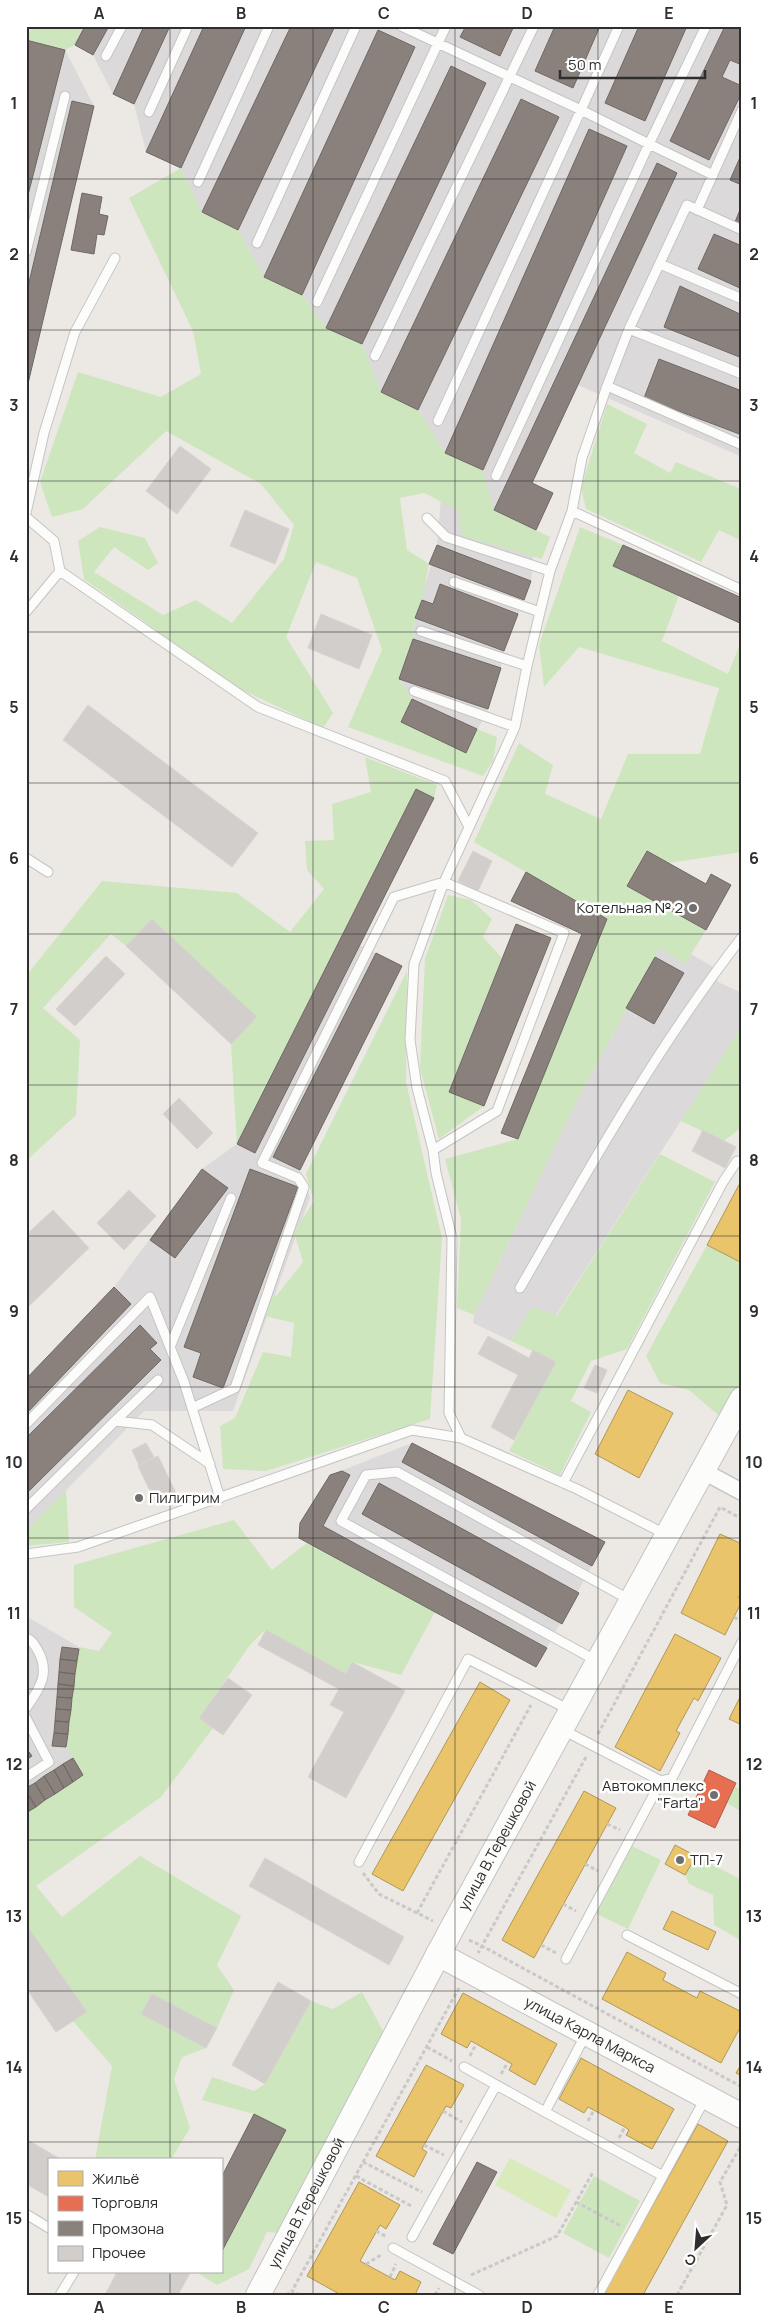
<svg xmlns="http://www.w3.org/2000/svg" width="768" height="2321" font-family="Manrope,sans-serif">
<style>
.industrial{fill:#dcd9db}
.green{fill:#cee6be}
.pitch{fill:#d9eabb}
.homes{fill:#e9c46a;stroke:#b19758}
.shops{fill:#e76f51;stroke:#b05c46}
.industry{fill:#8a817c;stroke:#6e6865}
.building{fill:#d1cecb;stroke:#d7d4d0}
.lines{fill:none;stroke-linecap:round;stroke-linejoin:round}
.lane-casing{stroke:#c5c4c5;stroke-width:11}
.street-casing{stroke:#c5c4c5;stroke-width:19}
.secondary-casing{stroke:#c5c4c5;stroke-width:26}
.path{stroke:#c9c9c8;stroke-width:3;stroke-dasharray:4 2.5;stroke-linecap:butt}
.lane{stroke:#fcfcfb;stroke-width:9}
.street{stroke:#fcfcfb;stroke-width:16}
.secondary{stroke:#fcfcfb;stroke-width:24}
.grid{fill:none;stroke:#2e2e2e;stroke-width:1;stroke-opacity:0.55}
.poi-dot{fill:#706f6e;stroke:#fff;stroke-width:2}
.labels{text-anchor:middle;stroke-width:5;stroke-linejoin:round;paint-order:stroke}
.poi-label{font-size:15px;fill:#2e2e2e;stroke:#fff;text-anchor:end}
.street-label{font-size:15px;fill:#2e2e2e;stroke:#fff}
.neatline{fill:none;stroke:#2e2e2e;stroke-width:2}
.grid-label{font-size:16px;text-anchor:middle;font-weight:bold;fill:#2e2e2e}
</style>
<rect width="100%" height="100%" fill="#ece8e4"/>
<path class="industrial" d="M85,26H742V457L578,385L532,482L553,493L536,530L531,581L504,651L501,668L488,709L466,753L401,722L412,699L399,679L413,639L415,618L437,545L445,453L418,410L381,392L362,344L326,328L302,295L264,277L238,230L202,212L181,168L146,152L134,104L113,94L93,55L75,45Z
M26,40L65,50L94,106L26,392Z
M416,789L433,798L359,945L402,966L300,1170L310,1197L233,1411H144L26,1531V1379L114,1287L202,1169L237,1144Z
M660,948L685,964L691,954L712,966L718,982L742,993V1026L556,1315L532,1307L511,1341L473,1323L474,1315L574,1106Z
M412,1443L605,1542L536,1667L299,1538L300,1523L330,1475Z
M26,1616L79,1647L66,1746L83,1775L26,1813Z"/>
<path class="green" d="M32,26H85L75,45L65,50L26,40Z
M181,168L202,212L238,230L264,277L302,295L326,328L362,344L381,392L418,410L445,453L483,470L494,510L550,537L542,559L462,536L458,510L424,493L400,498L407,550L429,564L422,600L415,618L413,639L399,679L412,699L401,722L466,753L477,729L497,737L493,761L483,776L348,727L382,650L357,578L316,562L286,637L333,713L323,728L238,688L84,579L78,541L100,527L145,538L158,563L148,570L114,547L94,572L163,615L196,600L232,623L284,559L294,525L261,484L166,431L83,509L52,517L40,482L78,372L161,397L201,374L193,331L129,198Z
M607,404L647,424L634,453L670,473L676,462L741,489L742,487V541L719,530L701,562L586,509L581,488Z
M580,527L623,545L614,566L679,595L662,641L728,674L742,639V852L668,863L646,851L627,886L706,930L685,964L660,948L574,1106L474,1315L457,1308L461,1219L445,1159L518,1139L607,919L474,842L519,743L553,765L545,794L601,819L628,754H700L719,688L579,647L544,687L539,645Z
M365,757L437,785L434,798L416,789L237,1144L231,1044L256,1017L152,919L126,946L111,934L43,1008L80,1040L76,1115L26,1161V976L102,881L237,893L290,932L324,889L307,870L305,841L334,840L332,804L371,792Z
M448,895L471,900L492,919L483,937L502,958L449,1091L484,1106L439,1139L420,1068L425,959Z
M407,971L406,1082L442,1238L430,1419L266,1471L223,1469L220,1426L235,1418L263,1352L291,1357L294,1323L261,1315L257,1302L277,1295L303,1262L294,1232L314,1201L306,1174Z
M742,1026V1127L724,1141L681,1121Z
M660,1154L715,1182L627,1349L591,1361L571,1401L591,1412L560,1475L509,1451L556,1362L511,1341L532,1307L557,1315Z
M707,1245L742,1263V1384L723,1419L689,1390L660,1383L646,1356Z
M66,1490L69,1542L26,1546V1531Z
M234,1520L272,1570L307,1543L435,1612L401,1675L353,1662L346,1674L265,1630L250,1645L199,1718L213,1728L161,1797L36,1886L62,1917L140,1856L241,1916L217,1965L234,1990L217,2028L152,1994L141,2014L206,2048L182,2057L174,2079L190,2128L173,2156L174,2160H95L112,2066L73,2021L87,2012L26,1924V1813L83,1775L66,1747L79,1647L99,1651L112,1633L74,1607V1565Z
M735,1787L742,1789V1812L727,1803Z
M630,1845L661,1860L628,1929L597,1914Z
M696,1856L742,1880V1941L714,1925L713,1895L689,1884L685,1875Z
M362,1992L384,2033L278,2233L267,2232L249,2269L217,2285L196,2272H221V2253L285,2131L254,2114L202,2100L212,2077L254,2091L265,2084L311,2001L333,2009Z
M594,2176L640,2201L609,2258L563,2233Z"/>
<path class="pitch" d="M510,2158L571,2190L556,2218L495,2185Z"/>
<path class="homes" d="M741,1181L742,1182V1263L707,1245Z
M628,1390L673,1413L639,1478L595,1454Z
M720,1534L742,1544V1593L738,1597L742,1601L725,1635L681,1613Z
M675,1634L721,1658L698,1701L694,1698L676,1731L680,1733L660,1771L615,1747Z
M480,1682L510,1700L403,1891L372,1874Z
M742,1693V1725L729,1719Z
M584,1791L616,1808L534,1958L502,1940Z
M675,1845L696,1856L685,1875L665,1864Z
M672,1911L716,1932L708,1950L663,1929Z
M627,1952L666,1973L663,1980L697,1998L700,1991L742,2012V2024L721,2063L602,1999Z
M463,1993L557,2044L535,2085L509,2070L512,2064L471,2041L467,2048L441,2034Z
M581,2058L674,2109L652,2149L626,2135L629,2130L625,2127L588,2107L584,2113L559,2099Z
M742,2063V2076L736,2073Z
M426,2065L464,2085L451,2108L446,2106L424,2145L422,2149L427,2152L414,2177L376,2156Z
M698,2124L728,2141L643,2295H603Z
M359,2182L400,2205L386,2229L380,2225L360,2261L395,2280L400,2271L421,2282L415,2295H341L307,2276Z"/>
<path class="shops" d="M709,1770L736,1783L715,1828L688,1815Z"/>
<path class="industry" d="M85,26H109L93,55L75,45Z
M144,26H170L134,104L113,94Z
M204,26H246L181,168L146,152Z
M291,26H335L238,230L202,212Z
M466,26H514L500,56L460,37Z
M555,26H600L573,88L535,71Z
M639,26H687L645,121L605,103Z
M725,26H742V65L730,60L722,77L742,86V92L709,160L670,141Z
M378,30L415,47L302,295L264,277Z
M26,40L65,50L26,203Z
M451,66L486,83L362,344L326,328Z
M521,99L559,117L418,410L381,392Z
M72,101L94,106L26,392V295Z
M589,129L627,146L483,470L445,453Z
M742,153V185L730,180Z
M657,163L677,173L532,483L553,493L536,530L494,510Z
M82,193L102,197L99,214L108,216L104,235L97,234L94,254L71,250Z
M742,205V225L735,222Z
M714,234L742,246V289L698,269Z
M680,286L742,315V358L664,327Z
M659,359L742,391V435L644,398Z
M437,545L531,581L524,600L429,564Z
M623,545L742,598V624L613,566Z
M440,584L518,614L504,651L415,618L422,600L433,604Z
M413,639L501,668L488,709L399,679Z
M412,699L477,729L466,753L401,722Z
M416,789L434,798L255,1153L237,1144Z
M647,851L706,884L711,874L731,885L706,930L627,886Z
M526,872L607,919L518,1139L501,1133L582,934L511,901Z
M516,924L551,938L484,1106L449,1092Z
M376,953L402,966L300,1170L273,1157Z
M655,957L684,973L654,1024L626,1008Z
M202,1169L228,1188L175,1258L150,1240Z
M250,1169L298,1187L223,1388L193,1377L201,1353L184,1347Z
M114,1287L131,1304L26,1414V1379Z
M140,1325L157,1343L150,1349L161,1360L26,1494V1438Z
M412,1443L605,1542L592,1566L402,1462Z
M342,1471L350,1475L323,1526L547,1648L536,1667L299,1538L300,1523L330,1475Z
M379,1483L579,1593L562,1624L362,1514Z
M62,1647L79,1649L77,1661L60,1659Z
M60,1659L77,1661L75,1674L59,1672Z
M59,1672L75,1674L74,1686L58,1684Z
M58,1684L74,1686L72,1698L57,1697Z
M57,1697L72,1698L71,1710L56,1709Z
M56,1709L71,1710L69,1722L55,1721Z
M55,1721L69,1722L68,1734L54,1733Z
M54,1733L68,1734L66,1747L52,1746Z
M26,1748L32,1756L26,1760Z
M73,1758L83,1775L73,1782L63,1764Z
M63,1764L73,1782L64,1788L54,1770Z
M54,1770L64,1788L55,1794L44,1776Z
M44,1776L55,1794L45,1800L35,1783Z
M35,1783L45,1800L36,1807L26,1791V1788Z
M26,1791L36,1807L26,1813Z
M254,2114L286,2130L221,2253V2178Z
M477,2162L497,2172L453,2254L433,2244Z"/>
<path class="building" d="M180,446L211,469L177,514L146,491Z
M245,510L289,529L275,564L230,546Z
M321,614L372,635L359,669L308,648Z
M88,705L258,833L232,867L63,740Z
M473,851L492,861L478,891L458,881Z
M152,919L257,1017L231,1044L126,946Z
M106,956L125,974L75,1026L56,1009Z
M179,1098L213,1133L197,1149L163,1114Z
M703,1130L736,1147L725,1168L692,1151Z
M129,1190L156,1216L124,1250L97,1223Z
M53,1210L89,1248L26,1309V1235Z
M488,1336L529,1358L533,1350L556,1362L514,1440L491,1427L518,1375L478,1354Z
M595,1365L607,1370L597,1393L584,1388Z
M146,1443L154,1457L139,1465L132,1450Z
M158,1456L176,1493L156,1503L138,1466Z
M266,1630L346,1674L352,1662L405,1691L346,1798L308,1777L344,1712L330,1705L339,1689L258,1645Z
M228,1678L252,1695L223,1735L199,1718Z
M265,1858L404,1937L389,1965L249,1886Z
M26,1924L87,2012L56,2032L26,1988Z
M278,1982L311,2001L265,2084L232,2065Z
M152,1994L217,2028L206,2048L141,2014Z
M26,2139L62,2160H49V2197L26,2184Z
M117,2272H188L190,2273L178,2295H105Z"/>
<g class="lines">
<g class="lane-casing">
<path id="lane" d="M401,26L581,110L438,421
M619,26L581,110L649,144L706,26
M106,56L122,26
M149,112L188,26
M198,182L269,26
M697,210L742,110
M257,243L356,26
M26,252L65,96
M660,264L742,299
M317,302L446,26
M629,329L687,205L742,230
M375,356L534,26
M607,386L629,329L742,374
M496,476L649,144L713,175
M572,511L582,458L607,386L742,445
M26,513L44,433L75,332L115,258
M26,517L54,541L60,571L258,707L445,781L469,827
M427,518L446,537L550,571L540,612
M550,571L572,511L742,590
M454,582L540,612L527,666
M26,612L60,571
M421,631L527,666L515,727
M26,858L48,872
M433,1150L417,1088L410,1040L414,964L444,882L564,933L497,1111L433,1150L436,1173L452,1238L449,1413L461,1438L577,1489L667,1535
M520,1288C589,1168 657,1047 742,937
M170,1347L231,1198
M192,1408L235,1388L304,1187L298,1178L262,1163L394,897L444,882L515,727L414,691
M115,1421L158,1380
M26,1424L150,1297L184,1382L220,1498
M563,1483L723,1182L737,1161L742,1163
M26,1509L115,1421L152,1425L210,1464
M26,1554L78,1547L412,1430L461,1438
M26,1638C32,1640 34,1644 37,1649C51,1672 40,1689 26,1708
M597,1661L341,1521L366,1475L397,1472L630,1600
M26,1718L49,1762L26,1777
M563,1730L661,1781L566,1959
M661,1781L672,1778L742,1642
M359,1862L468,1659L570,1710
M627,1935L742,1994
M586,2034L545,2112L663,2176
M464,2067L545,2112
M26,2214L49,2228
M412,2237L496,2085
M393,2248L479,2295
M60,2295L74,2272
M598,2295L706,2097"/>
</g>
<g class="street-casing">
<path id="street" d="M703,1471L742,1492"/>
</g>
<g class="secondary-casing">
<g id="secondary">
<path id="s1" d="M438,1954L742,2116"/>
<path id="s2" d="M258,2295L451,1930L742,1399"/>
</g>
</g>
<path class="path" d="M739,1595L742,1597
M734,1617L742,1622
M598,1734L720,1507L742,1519
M586,1757L482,1946L742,2087
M607,1824L620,1830
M585,1864L598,1871
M363,1873L379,1894L433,1921
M563,1904L576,1911
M417,1913L531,1705
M469,1940L482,1946L478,1953
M541,1945L556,1953
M427,2047L452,2061
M470,2056L476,2044
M501,2074L508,2062
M443,2111L462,2122
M588,2121L594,2110
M619,2138L625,2127
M424,2145L444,2155
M363,2162L422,2192
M356,2176L413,2207
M576,2202L621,2226
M376,2231L387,2237
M366,2264L381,2255
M471,2275L557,2236L593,2172
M390,2277L396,2264
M286,2295L292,2291
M300,2295L292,2291L459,1988
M435,2295L439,2288
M677,2295L727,2205L720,2182L742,2144"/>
<use href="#lane" class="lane"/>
<use href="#street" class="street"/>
<use href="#secondary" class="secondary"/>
</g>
<path class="grid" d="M170,26V2160M313,26V2295M455,26V2295M598,26V2295M26,179H742M26,330H742M26,481H742M26,632H742M26,783H742M26,934H742M26,1085H742M26,1236H742M26,1387H742M26,1538H742M26,1689H742M26,1840H742M26,1991H742M26,2142H742M170,2272V2295"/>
<g class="poi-dot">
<circle cx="693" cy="908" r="5"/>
<circle cx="139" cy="1498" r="5"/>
<circle cx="714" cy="1795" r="5"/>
<circle cx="680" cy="1860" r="5"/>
</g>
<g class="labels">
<g class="poi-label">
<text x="683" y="913">Котельная № 2</text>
<text x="149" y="1503" text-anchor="start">Пилигрим</text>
<text x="704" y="1791">Автокомплекс<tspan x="704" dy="17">"Farta"</tspan></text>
<text x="690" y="1865" text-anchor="start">ТП-7</text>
</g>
<g class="street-label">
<text dy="5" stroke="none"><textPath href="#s2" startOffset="509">улица В.Терешковой</textPath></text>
<text dy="5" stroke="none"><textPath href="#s1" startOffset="172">улица Карла Маркса</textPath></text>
<text dy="5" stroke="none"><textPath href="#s2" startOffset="104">улица В.Терешковой</textPath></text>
</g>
</g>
<rect width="768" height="2321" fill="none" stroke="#ffffff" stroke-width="55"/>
<rect x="48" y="2158" width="175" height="115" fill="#ffffff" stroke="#ababab"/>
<rect x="58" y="2171" width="25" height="15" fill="#e9c46a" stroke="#ababab"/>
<text x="92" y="2184" font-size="15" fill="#2e2e2e">Жильё</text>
<rect x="58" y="2196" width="25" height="15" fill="#e76f51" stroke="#ababab"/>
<text x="92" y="2208" font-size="15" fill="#2e2e2e">Торговля</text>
<rect x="58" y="2221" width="25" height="15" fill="#8a817c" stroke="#ababab"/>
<text x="92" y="2234" font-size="15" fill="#2e2e2e">Промзона</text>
<rect x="58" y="2246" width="25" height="15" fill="#d1cecb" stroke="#ababab"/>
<text x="92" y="2258" font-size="15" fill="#2e2e2e">Прочее</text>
<g transform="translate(696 2248) rotate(206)" stroke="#ffffff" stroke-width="4" paint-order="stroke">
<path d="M0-4L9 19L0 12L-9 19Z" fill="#2e2e2e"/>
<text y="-8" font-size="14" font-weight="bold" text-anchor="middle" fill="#2e2e2e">С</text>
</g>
<path d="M560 70v8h145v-8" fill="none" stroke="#2e2e2e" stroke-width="2.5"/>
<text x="568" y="70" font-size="15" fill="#2e2e2e" stroke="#ffffff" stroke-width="4" paint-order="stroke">50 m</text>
<rect x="28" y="28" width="712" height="2266" class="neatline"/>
<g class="grid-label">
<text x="99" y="19">A</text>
<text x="241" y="19">B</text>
<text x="384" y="19">C</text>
<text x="527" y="19">D</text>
<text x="669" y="19">E</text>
<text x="14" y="109">1</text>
<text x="754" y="109">1</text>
<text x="14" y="260">2</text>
<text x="754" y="260">2</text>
<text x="14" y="411">3</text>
<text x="754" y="411">3</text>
<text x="14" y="562">4</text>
<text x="754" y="562">4</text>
<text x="14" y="713">5</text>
<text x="754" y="713">5</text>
<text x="14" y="864">6</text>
<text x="754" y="864">6</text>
<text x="14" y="1015">7</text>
<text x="754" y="1015">7</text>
<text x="14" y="1166">8</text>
<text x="754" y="1166">8</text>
<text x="14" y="1317">9</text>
<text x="754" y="1317">9</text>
<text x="14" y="1468">10</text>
<text x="754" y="1468">10</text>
<text x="14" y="1619">11</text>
<text x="754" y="1619">11</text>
<text x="14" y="1770">12</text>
<text x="754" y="1770">12</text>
<text x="14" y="1922">13</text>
<text x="754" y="1922">13</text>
<text x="14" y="2073">14</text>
<text x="754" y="2073">14</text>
<text x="14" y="2224">15</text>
<text x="754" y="2224">15</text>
<text x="99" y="2313">A</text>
<text x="241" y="2313">B</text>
<text x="384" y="2313">C</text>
<text x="527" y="2313">D</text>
<text x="669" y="2313">E</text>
</g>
</svg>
